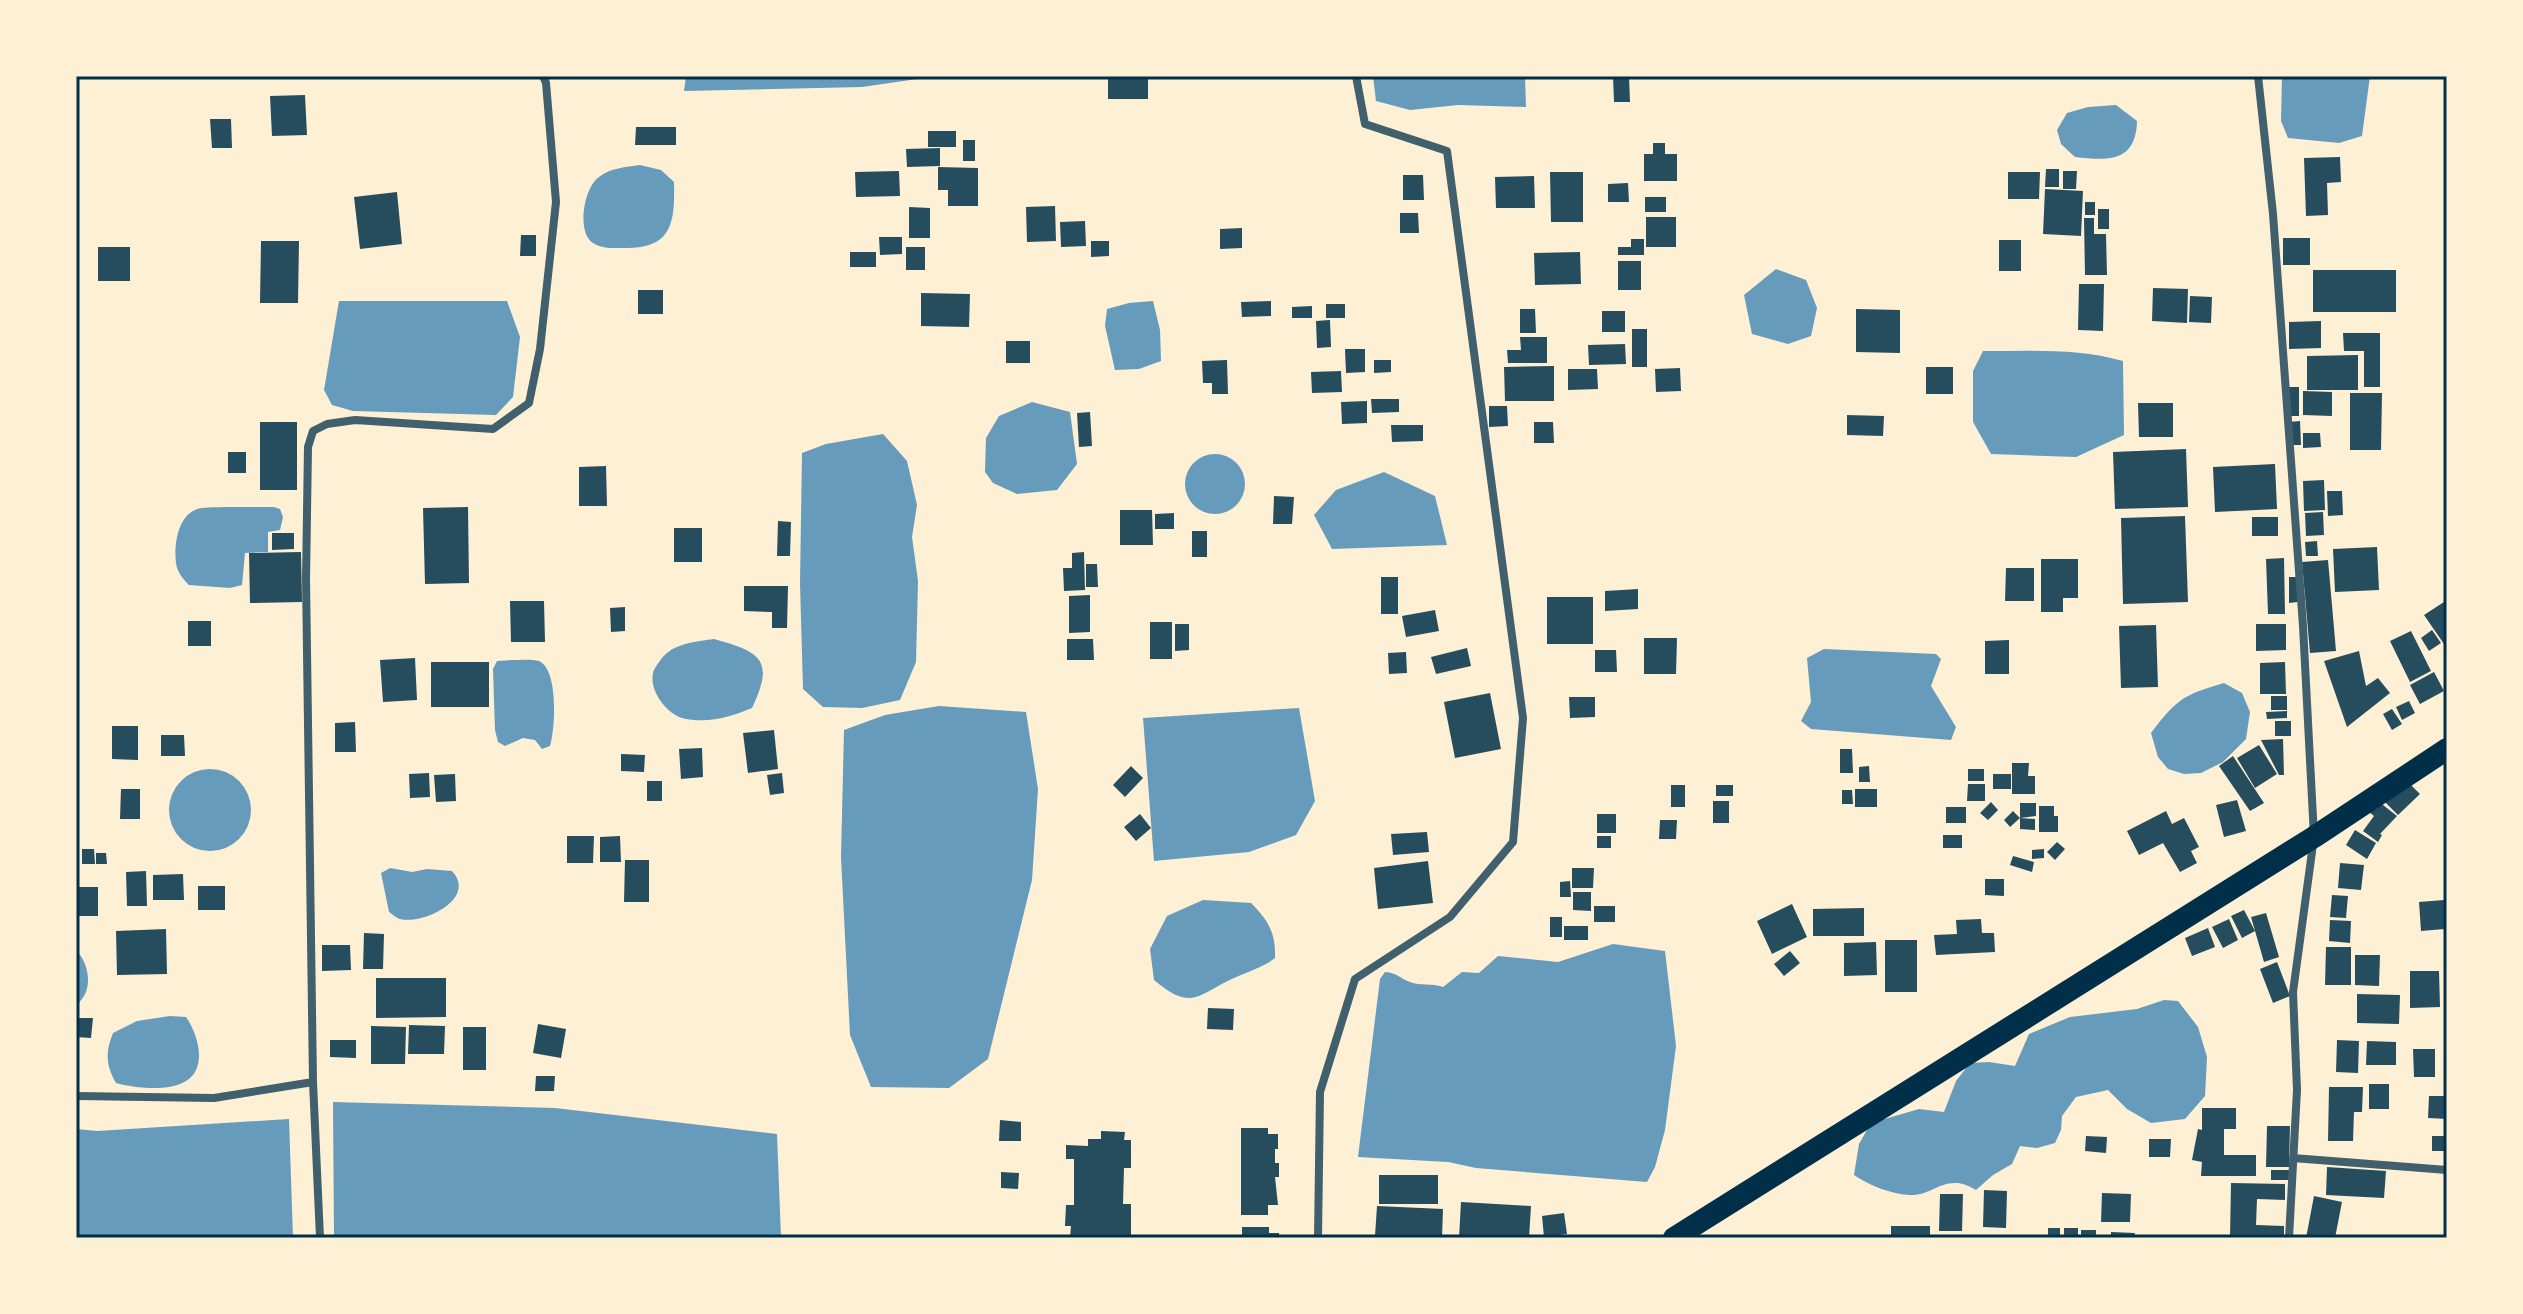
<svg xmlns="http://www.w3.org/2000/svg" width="2523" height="1314" font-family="'Noto Serif',serif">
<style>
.water{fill:#669bbc}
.building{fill:#264d5e}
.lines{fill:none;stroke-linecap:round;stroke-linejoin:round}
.minor{stroke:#3f606c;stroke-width:8}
.trunk{stroke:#003049;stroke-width:22}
.neatline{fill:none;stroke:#003049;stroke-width:3}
</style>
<rect width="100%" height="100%" fill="#fdf0d5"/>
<path class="water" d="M686,76H938L862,87L684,91Z
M1373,76H1525L1526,107L1458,105L1410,110L1376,101Z
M2282,76H2370L2362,136L2339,143L2288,138L2281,121Z
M2116,105L2137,121C2136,162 2109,161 2075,157L2061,144L2057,130L2067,113L2088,107Z
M640,165L661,170L674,182C675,223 672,249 624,248C614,248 602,249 593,243C576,232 584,187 599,177C610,168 626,167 640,165Z
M1776,269L1806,280L1817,308L1811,336L1788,344L1752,334L1744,295Z
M339,301H507L520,337L513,397L496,415L353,411L332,405L324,390Z
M1153,301L1160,330L1161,361L1139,369L1115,370L1105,326L1107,309L1129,303Z
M1983,351C2030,351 2078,348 2123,361L2124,435L2076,457L1991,454L1973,422V371Z
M1032,402L1070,412L1077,464L1057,490L1017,494L993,483L985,472L986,438L999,416Z
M883,434L907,461L917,505L912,537L918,581L916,662L900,700L862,708L823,707L803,689L800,584L802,453L826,444Z
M1185 484a30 30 0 1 1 60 0a30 30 0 1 1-60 0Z
M1384,472L1435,496L1447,545L1332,549L1314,515L1336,490Z
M224,507H274L280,509L283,517L280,530L268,532V552L245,553L242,585L230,588L189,585C183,579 177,572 176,563C174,546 177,520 193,511C201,506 215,508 224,507Z
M714,639C761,652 775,660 752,708C730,717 711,723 686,719C668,716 649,692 653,673C654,668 662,657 667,653C678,643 699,641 714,639Z
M1824,649L1936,654L1941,659L1931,686L1956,727L1951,740L1811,729L1801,721L1811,702L1807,658Z
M513,660C520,660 532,659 539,661C559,670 555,729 550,746L542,749L535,740L523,738L505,746L498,742L495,730L493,669L497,661Z
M2224,683L2242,693L2250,712L2246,739L2223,762L2201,773L2184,774L2168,769L2158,757L2151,733C2177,699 2183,695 2224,683Z
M939,706L1026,712L1038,789L1032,880L988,1059L949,1088L871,1087L850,1035L841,857L844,730L885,715Z
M1299,708L1315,801L1296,835L1249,852L1154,861L1143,718Z
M169 810a41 41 0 1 1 82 0a41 41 0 1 1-82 0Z
M390,868L412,872L427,869L452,871C478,899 422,925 400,919C396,918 392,914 389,912L381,873Z
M1203,900L1251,903C1268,920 1276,933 1275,958C1262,968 1249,971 1234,978C1197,995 1192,1012 1154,980L1150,949L1167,916Z
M1613,944L1665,951L1676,1046L1665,1130L1655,1167L1647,1182L1476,1168L1448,1162L1358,1157L1380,979L1385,972C1398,973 1399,978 1410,982C1420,986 1432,983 1443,987L1462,972L1479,973L1498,956L1558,962Z
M76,950C90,964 94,992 76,1005Z
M2164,1000L2178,1001L2198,1027L2207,1057L2205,1096L2185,1119L2151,1123L2127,1109L2108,1090L2076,1097L2062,1116L2061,1130L2055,1143L2037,1148L2020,1146L2012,1164L1993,1175L1976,1190C1945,1171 1934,1197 1909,1195C1890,1194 1869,1185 1854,1175L1859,1144L1871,1123L1919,1109L1944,1112L1956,1081L1970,1063L1989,1062L2015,1066L2029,1034L2070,1017L2137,1009Z
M170,1016L186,1017C198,1034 208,1068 186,1081C169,1092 134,1088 116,1083C106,1065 105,1053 113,1033L137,1021Z
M333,1102L555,1108L777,1134L781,1238H334Z
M289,1119L293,1238H76V1129L97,1131Z"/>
<path class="building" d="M1108,76H1148V99H1108Z
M1613,76H1629L1630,102H1614Z
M305,95L307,135L272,136L270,96Z
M210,119H231L232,148H212Z
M636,127H676V145H635Z
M928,131H956V147H928Z
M963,140H975V161H963Z
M1653,143H1665V154H1677V181H1644V154H1653Z
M940,148V166L907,167L906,149Z
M2340,157L2341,182L2327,183L2328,215L2306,216L2304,158Z
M938,167L978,168V206H948V190H938Z
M2046,169H2059V187H2045Z
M899,171L900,196L856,197L855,172Z
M2063,171H2077L2076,189H2063Z
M1550,172H1583V222H1551Z
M2008,172H2040L2039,199H2008Z
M1403,175H1423L1424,200H1403Z
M1534,176L1535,208H1496L1495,177Z
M1628,183L1629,202H1608V184Z
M2045,189L2083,191L2081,236L2043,234Z
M397,192L402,244L360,249L354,197Z
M1645,197H1666V212H1645Z
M2085,202H2095V215H2085Z
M1055,206L1056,241L1027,242L1026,207Z
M909,207L930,208V238H909Z
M2098,209H2109V229H2098Z
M1400,213H1418L1419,233H1400Z
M1646,217H1676V247H1646Z
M2084,218H2094V234H2106L2107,275H2085Z
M1085,221L1086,246L1061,247L1060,222Z
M1242,228V248L1220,249V229Z
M521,235H536V256H520Z
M879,237H902V254L880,255Z
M2283,238H2310V265H2283Z
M1631,239H1644V255H1618V247H1631Z
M1999,240H2021V271H1999Z
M261,241H299L298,303H260Z
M1091,241H1109V256L1091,257Z
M98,247H130V281H98Z
M906,247H925V270H906Z
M850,252H876V267H850Z
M1580,252L1581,284L1535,285L1534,253Z
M1618,261H1641V290H1618Z
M2313,270H2396V312H2313Z
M2079,284H2104L2103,331L2078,330Z
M2153,288L2188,289L2187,323L2152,321Z
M638,290H663V314H638Z
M921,293L970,294L969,327L921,326Z
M2190,296L2212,297L2211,323L2189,322Z
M1271,301V316L1242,317L1241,302Z
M1326,304H1345V318H1326Z
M1312,306V318H1292V307Z
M1520,309H1535L1536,333H1520Z
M1856,309L1900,310V353L1856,352Z
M1602,311H1625V332H1602Z
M1330,320L1331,347L1317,348L1316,321Z
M2321,321V348L2289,349V322Z
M1632,329H1647V367H1632Z
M2343,333H2380V387H2364V351H2344Z
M1520,337H1547V363H1508L1507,350H1521Z
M1006,341H1030V363H1006Z
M1625,344L1626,364L1589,365L1588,345Z
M1345,349H1365V372L1346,373Z
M2358,355V390H2307V356Z
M1227,360L1228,394H1212V383H1203L1202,361Z
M1374,360H1391V372L1374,373Z
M1554,366V401H1505L1504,367Z
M1926,367H1953V394H1926Z
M1680,368L1681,391L1656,392L1655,369Z
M1568,369H1597L1598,389L1568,390Z
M1341,371L1342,392L1312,393L1311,372Z
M2287,387H2299V416H2287Z
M2303,391L2332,392V416L2303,415Z
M2350,393H2382L2381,450H2350Z
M1371,399H1399V412L1372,413Z
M1367,401V423L1342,424L1341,402Z
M2138,403H2173V437H2139Z
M1489,406H1507L1508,426L1489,427Z
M1090,412L1092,446L1079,447L1077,413Z
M1847,415L1884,416L1883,436L1847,435Z
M2300,421L2301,445H2290L2289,422Z
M260,422H297V490H260Z
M1534,422H1553L1554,443H1534Z
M1391,425H1423V441L1392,442Z
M2303,433H2320L2321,447L2303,448Z
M2186,449L2188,507L2115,509L2113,452Z
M228,452H246V473H228Z
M2275,464L2277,509L2215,512L2213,467Z
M606,466L607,506H579V467Z
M2324,480L2325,510L2304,511L2303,481Z
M2327,491H2342L2343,515L2328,516Z
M1274,496L1294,497L1292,524H1273Z
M468,507L469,583L425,584L423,508Z
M1120,510H1152L1153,545H1120Z
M2323,512L2324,535L2306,536L2305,513Z
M1174,513V529H1155V514Z
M2185,516L2188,602L2123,604L2121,518Z
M2252,517H2278V536H2252Z
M778,521L791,522L790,556H777Z
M674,528H702V562H674Z
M1192,531H1207V557H1192Z
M272,533H294V549L272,550Z
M2317,541L2318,556H2306L2305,542Z
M2377,547L2379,590L2335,592L2333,549Z
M301,552L302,602L250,603L249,553Z
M1084,552L1085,590L1064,591L1063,568H1072V553Z
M2284,558L2285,614H2268L2266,559Z
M2041,559H2078V598H2063V612H2041Z
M2328,560L2336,651L2310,653L2302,562Z
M1086,564H1097L1098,587H1086Z
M2006,568H2034V601H2005Z
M1381,577H1398V614H1381Z
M2289,577H2297L2298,602L2289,603Z
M744,586H788L787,628H772V612L744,611Z
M1638,589V609L1605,611V591Z
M1090,595V632L1069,633V596Z
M1547,597H1593V644H1547Z
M510,601H544L545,642H511Z
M2444,602L2447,607V642L2444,644L2424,615Z
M625,607V631L611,632L610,608Z
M1435,610L1439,631L1406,637L1402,616Z
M188,621H211V646H188Z
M1150,622H1172V659H1150Z
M1175,624H1189V650L1175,651Z
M2256,624H2286V650L2256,651Z
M2156,625L2158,687L2121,688L2119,626Z
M2432,630L2441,643L2429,651L2421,638Z
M2411,631L2431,671L2410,682L2390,641Z
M1644,638H1677L1676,674H1644Z
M1067,639H1093L1094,660H1067Z
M2009,640V674H1985V641Z
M1467,648L1471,666L1436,674L1431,657Z
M1595,650H1616L1617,672H1595Z
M2359,651L2366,686L2378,678L2390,693L2347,727L2324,661Z
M1406,652L1407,673L1389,674L1388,653Z
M415,658L417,700L383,702L380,660Z
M431,662H489V707H431Z
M2285,662L2286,694H2260V663Z
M2434,672L2444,691L2420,704L2410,685Z
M1490,693L1501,749L1455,758L1444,702Z
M2271,696H2287V710H2271Z
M1569,697H1595V717L1570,718Z
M2409,701L2415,713L2402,720L2396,707Z
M2392,709L2402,724L2392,730L2383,714Z
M2287,711V718L2267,719L2266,712Z
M2275,721H2291V736H2275Z
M355,722L356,752H335V723Z
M112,726H138V760L112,759Z
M774,730L778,769L748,773L743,733Z
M161,735H184L185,756H161Z
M2283,739L2284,775H2279L2261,740Z
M2259,745L2277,774L2255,788L2237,758Z
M702,748L703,777L681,779L679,749Z
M1840,749H1852L1853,773H1840Z
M621,754L645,755L644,772L621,771Z
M2233,756L2264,803L2250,811L2219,766Z
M2012,763H2029L2028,776H2035V794H2012Z
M1131,766L1143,778L1125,797L1113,785Z
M1869,766L1870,782H1859V767Z
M1968,769H1984V781H1968Z
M429,773L430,797L410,798L409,774Z
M782,773L784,793L770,795L767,775Z
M455,774L456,801L436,802L434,775Z
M1993,774H2011V789H1993Z
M2406,780L2420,794L2398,815L2384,801Z
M647,781H662V801H647Z
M1968,784H1985V801H1967Z
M1671,785H1685V807H1671Z
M1716,785H1733V796H1716Z
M121,789H140V819H120Z
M1855,789H1877V807H1855Z
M1842,790H1852L1853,804H1842Z
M2237,800L2246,831L2224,837L2216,805Z
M1713,801H1729V823H1713Z
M2378,801L2397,816L2380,834L2382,835L2378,842L2363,831L2374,816L2369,812Z
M1991,802L1998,810L1988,820L1980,813Z
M2020,803H2036V816L2020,818Z
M2039,806H2054V816H2058V832H2039Z
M1946,807H1966V823H1946Z
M2013,811L2020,818L2010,827L2004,820Z
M2166,811L2172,824L2184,818L2199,847L2191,851L2197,863L2180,872L2163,843L2139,855L2127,831Z
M1140,814L1151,828L1136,841L1124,827Z
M1597,814H1616V833H1597Z
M2020,818L2035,819V830L2020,829Z
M1660,820H1677L1676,839H1659Z
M2355,830L2376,843L2367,859L2346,845Z
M1427,832L1429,852L1393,855L1391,834Z
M1943,835H1962V848H1943Z
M567,836H594L593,863H567Z
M620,836L621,862H600V837Z
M1597,836H1611V848H1597Z
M2057,842L2065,849L2055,860L2047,852Z
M82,849H94L95,864H82Z
M2044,849V858L2032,859V850Z
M96,853H106L107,864H96Z
M2013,856L2034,862L2032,872L2010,865Z
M625,860H649V902H624Z
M1428,861L1433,903L1378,909L1374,868Z
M2340,863L2364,865L2361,890L2338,888Z
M1572,868H1594L1593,888H1572Z
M146,871L147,906H127L126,872Z
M183,874L184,900H153V875Z
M1985,879H2004V896L1985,895Z
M1570,881L1571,897H1560V882Z
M198,886H225V910H198Z
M76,887H98V916H76Z
M1573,892H1591V911L1573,910Z
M2332,895L2348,896L2346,918L2330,917Z
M2444,900L2445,929L2421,931L2419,902Z
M1792,904L1807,937L1772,954L1757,921Z
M1594,906H1615V922H1594Z
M1864,908V936H1813V909Z
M2244,910L2255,931L2242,938L2231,916Z
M2266,913L2279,957L2264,962L2251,917Z
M1550,917H1562V937H1550Z
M1981,919L1982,933H1994L1995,952L1936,955L1934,935L1957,934L1956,920Z
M2229,919L2238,940L2223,948L2212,927Z
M2330,920L2351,921L2350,943L2329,941Z
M1564,926H1588V940H1564Z
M2208,928L2215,947L2192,956L2185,938Z
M166,929L167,974L117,975L116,931Z
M364,933L384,934L383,969H363Z
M1885,940H1917V992H1885Z
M1876,942L1877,975L1844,976V943Z
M322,945H350L351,970L322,971Z
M2326,947H2351V985H2325Z
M1790,951L1800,963L1784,976L1774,964Z
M2355,955H2380L2379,986L2355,985Z
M2277,962L2290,996L2273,1003L2260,969Z
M2410,971H2439L2440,1007L2410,1008Z
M376,978H446V1017L376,1018Z
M2357,994L2400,995L2399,1024L2357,1023Z
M1208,1008L1234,1009L1233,1030L1207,1029Z
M76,1018H93L91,1038L76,1037Z
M538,1024L566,1029L561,1058L533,1053Z
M409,1025L445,1026L444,1054H408Z
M371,1026L406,1027L405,1064H371Z
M463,1027H486V1070H463Z
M330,1040H356V1058L330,1057Z
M2337,1040L2359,1041L2358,1073L2336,1072Z
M2367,1041L2396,1042V1065H2366Z
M2413,1049H2435V1077H2414Z
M536,1076H555L554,1091H535Z
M2369,1084H2389V1109H2369Z
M2329,1087H2363L2362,1112H2354L2353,1141H2328Z
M2429,1096H2447V1119L2428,1118Z
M2202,1108H2236V1129H2224V1155H2256V1176H2201L2202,1162L2192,1160L2198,1129L2202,1130Z
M1000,1120L1021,1122V1141H999Z
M2267,1126H2290L2289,1167H2266Z
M1241,1128H1268V1134H1278V1149H1275V1163H1279V1177H1275L1278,1205H1268V1215H1241Z
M1101,1131L1125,1132L1124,1140H1131V1168H1124L1123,1204H1131V1235H1122V1238H1070L1071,1226H1065L1066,1205H1074V1159H1066V1145L1088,1146V1139H1101Z
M2086,1136L2107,1137L2106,1153L2085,1151Z
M2432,1136H2447V1151H2432Z
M2149,1139H2171L2170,1157H2149Z
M2327,1167L2386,1171L2384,1198L2326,1195Z
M2271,1170H2289V1180H2271Z
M1001,1172L1019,1173L1018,1189L1001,1188Z
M1379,1175H1438V1204H1379Z
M2231,1183L2285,1184V1200L2257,1199L2256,1225L2284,1226V1238H2230Z
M1984,1190L2007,1191L2006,1228L1983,1227Z
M2102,1193L2131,1194L2130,1222H2101Z
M1940,1194H1963L1962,1231H1939Z
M2314,1196L2342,1202L2335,1238H2306Z
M1461,1202L1531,1206L1529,1238H1459Z
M1377,1206L1443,1209L1442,1238L1375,1236Z
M1564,1213L1567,1234L1544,1237L1542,1216Z
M1891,1226H1930V1238H1891Z
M1242,1227H1269V1233H1279V1238H1242Z
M2048,1228H2060V1238H2048Z
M2064,1228H2078V1238H2064Z
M2081,1230H2096V1238H2081Z
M2111,1232L2135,1233L2134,1238H2111Z"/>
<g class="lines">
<path class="minor" d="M2258,76L2273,214L2303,626L2314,837L2293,992L2297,1090L2289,1238
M76,1096L214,1098L313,1082
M2293,1158L2447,1170
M320,1238L313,1082L306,579L308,447L313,431L327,424L355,420L493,429L529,403L540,349L556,202L546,83L543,76
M1318,1238L1320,1092L1355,979L1450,917L1513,842L1523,718L1447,151L1365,124L1356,76"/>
<path class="trunk" d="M1674,1238L2314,837L2447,749"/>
</g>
<rect width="2523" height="1314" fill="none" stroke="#fdf0d5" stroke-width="156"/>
<rect x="78" y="78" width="2367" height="1158" class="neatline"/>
</svg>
